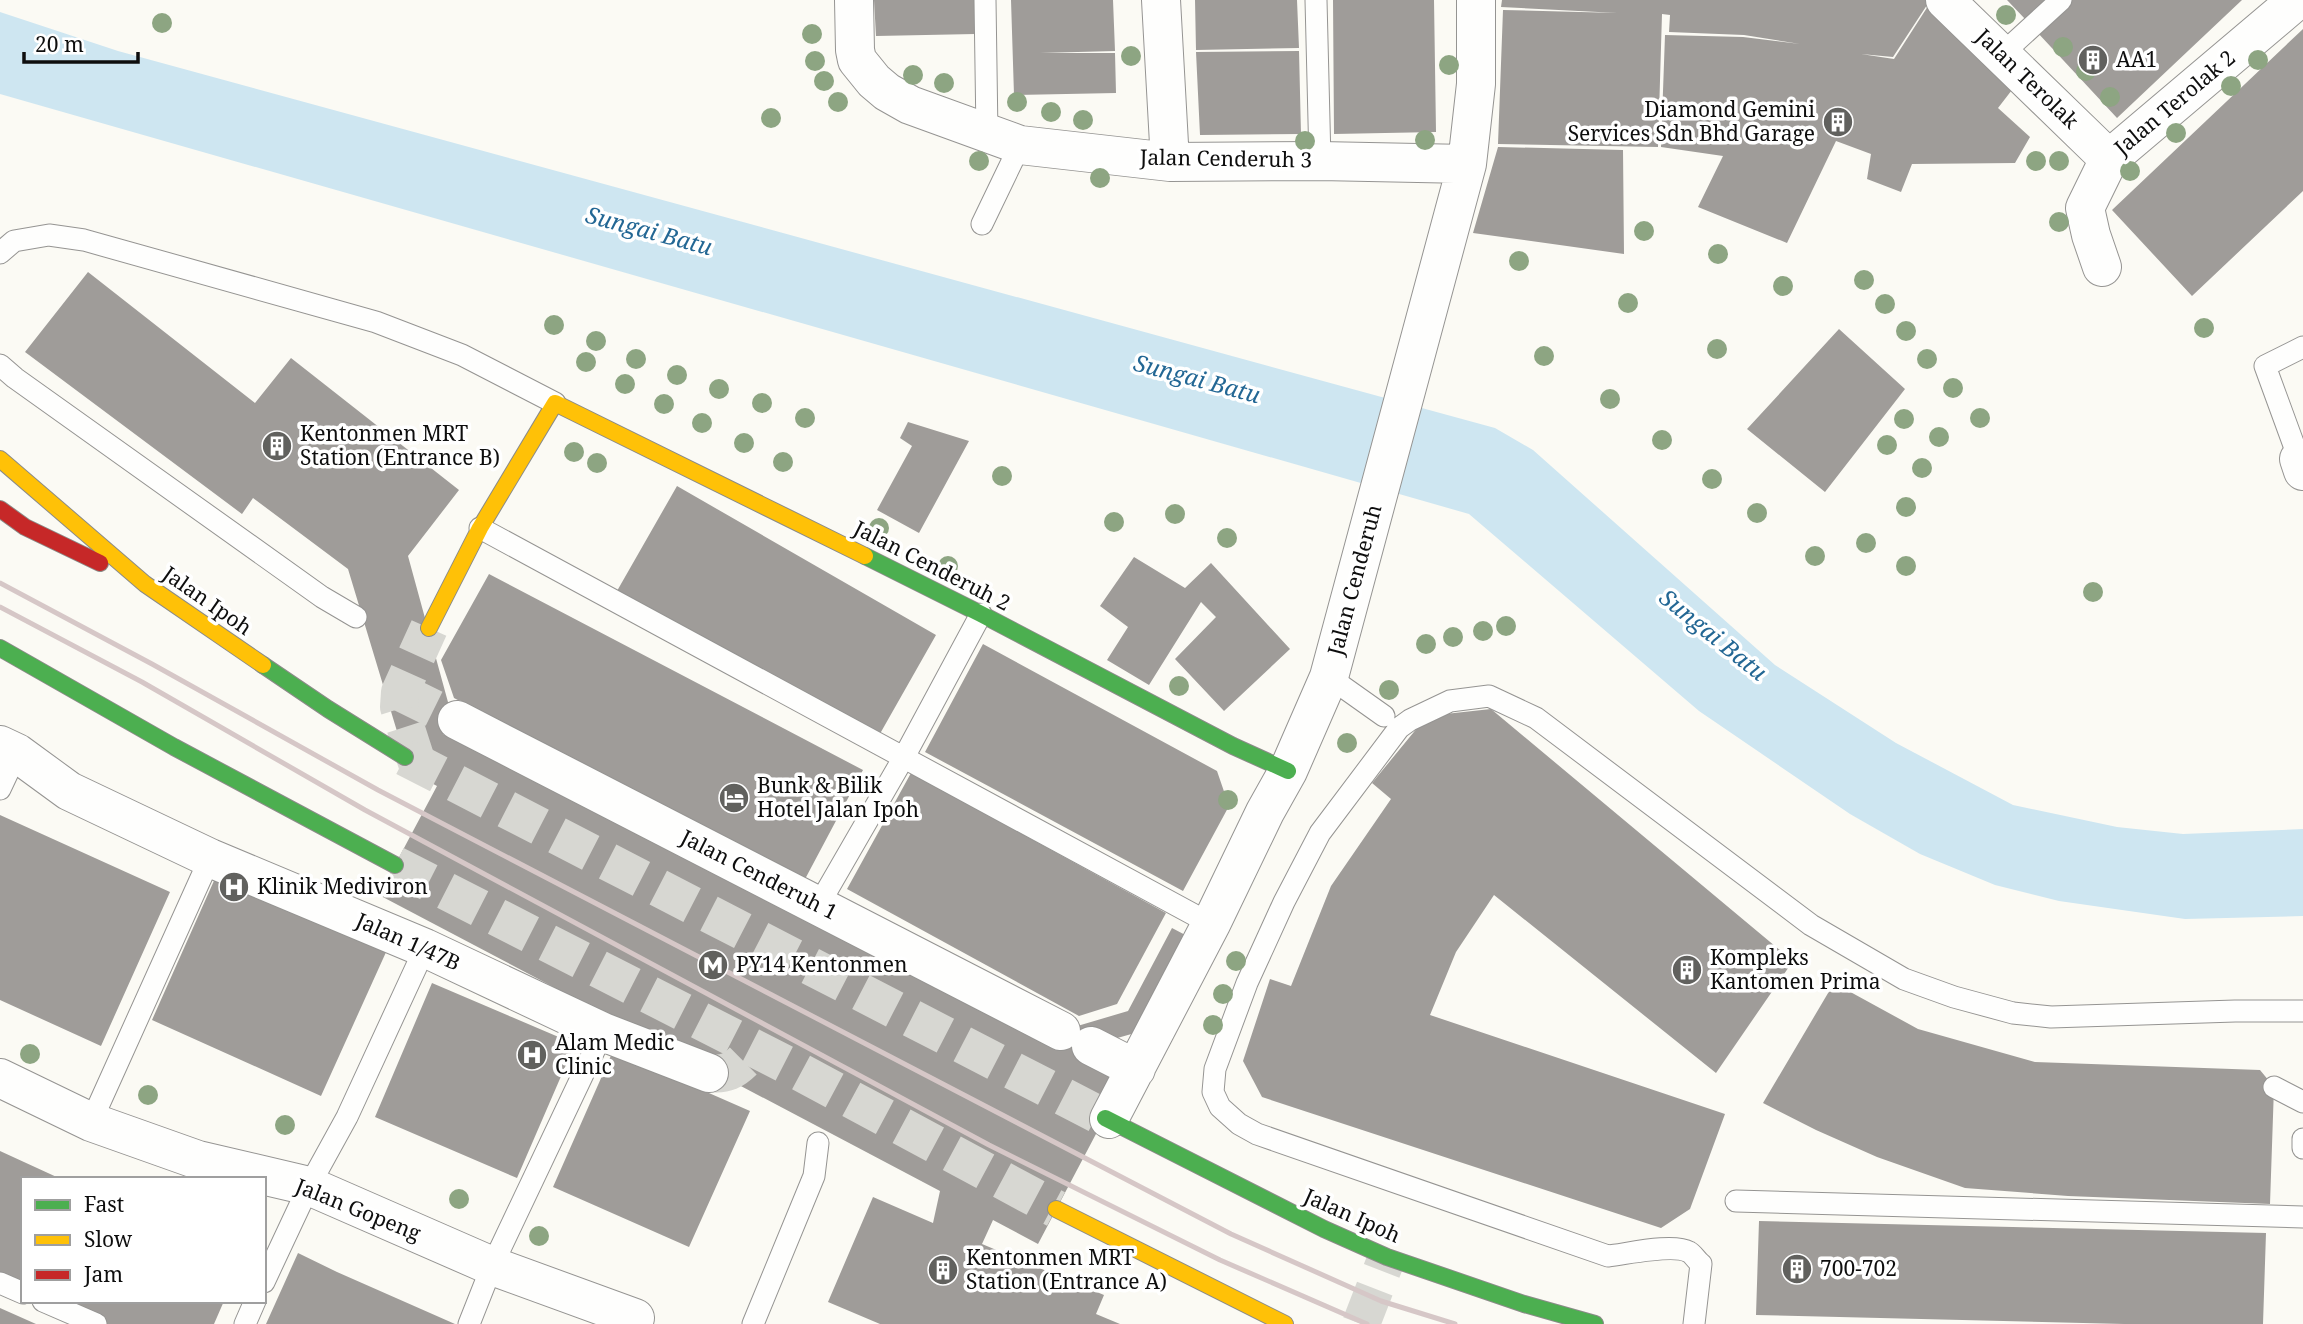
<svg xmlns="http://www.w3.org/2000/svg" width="2303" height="1324" font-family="'Noto Serif',serif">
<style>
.water{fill:#cee6f1}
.building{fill:#9f9c99}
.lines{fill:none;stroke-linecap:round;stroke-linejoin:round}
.street-tunnel{stroke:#d7d7d2;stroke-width:38;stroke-dasharray:38 19;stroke-linecap:butt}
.secondary-tunnel{stroke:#d7d7d2;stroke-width:38;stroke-dasharray:38 19;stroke-linecap:butt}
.primary-tunnel{stroke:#d7d7d2;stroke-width:38;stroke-dasharray:38 19;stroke-linecap:butt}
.lane-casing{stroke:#959492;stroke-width:23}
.street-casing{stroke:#959492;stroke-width:40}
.fast-casing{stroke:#8b8b88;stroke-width:18}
.slow-casing{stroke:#8b8b88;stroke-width:18}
.jam-casing{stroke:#8b8b88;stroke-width:18}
.lane{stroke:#fefefd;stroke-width:21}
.street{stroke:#fefefd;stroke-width:38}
.fast{stroke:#4caf50;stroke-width:16}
.slow{stroke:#ffc107;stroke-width:16}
.jam{stroke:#c62828;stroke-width:16}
.rail{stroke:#d6c7c7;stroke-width:5}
.tree{fill:#8da582}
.labels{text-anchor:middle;stroke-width:7;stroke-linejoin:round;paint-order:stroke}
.poi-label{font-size:21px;fill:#0e0e0e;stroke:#fff;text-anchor:start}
.street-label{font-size:21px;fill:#0e0e0e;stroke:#fff}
.water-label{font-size:23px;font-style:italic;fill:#236794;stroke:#fff}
</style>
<rect width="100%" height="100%" fill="#fbfaf4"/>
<path class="water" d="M0,12L118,51L1495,428L1533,450L1775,665L1896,743L2013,805L2117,827L2183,834L2303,829V916L2185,919L2059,901L1995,885L1920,854L1850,814L1699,711L1469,514L0,94Z"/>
<path class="building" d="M874,0H975V34L876,36Z
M1011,0H1113L1115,51L1040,53H1115L1116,93L1014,95Z
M1195,0H1297L1299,48L1196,50Z
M1333,0H1434L1436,132L1334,134Z
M1502,0H1926L1929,2L1893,57L1861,54L1894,59L1930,3L2015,86L1998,108L2030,137L2015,163L1912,164L1901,192L1867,179L1871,154L1836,141L1787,243L1698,207L1723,156L1661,147L1665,35L1743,37L1800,44L1744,35L1669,32L1670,15L1662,14L1658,147L1498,144L1503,10L1618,13L1501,7Z
M2007,0H2047L2026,20Z
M2071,0H2242L2117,118L2037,32Z
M2303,29V191L2192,296L2112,210Z
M1299,51L1301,134L1200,135L1196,52Z
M1498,147L1623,150L1624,254L1473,233Z
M88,272L255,403L291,358L459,490L408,556L457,735L1047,1035L1128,1011L1172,928L1191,938L1142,1031L1075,1050L1126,1077L1038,1244L993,1220L982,1244L1104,1295L1096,1314L1120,1324H880L828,1302L873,1197L933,1223L940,1191L379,895L437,786L409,771L348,569L253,498L242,514L25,352Z
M1839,329L1905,389L1825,492L1747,429Z
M908,422L969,441L919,533L877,510L912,446L900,438Z
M677,486L936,635L877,739L617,591Z
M1134,557L1185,588L1211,563L1290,649L1224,711L1175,659L1216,617L1201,602L1149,685L1107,660L1128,627L1100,606Z
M489,574L863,770L804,881L454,698L441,660Z
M983,644L1217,771L1229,806L1183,891L925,752Z
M1491,709L1793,961L1716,1073L1494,895L1456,952L1430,1015L1725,1114L1690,1209L1661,1228L1262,1097L1243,1061L1270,979L1291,986L1331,886L1391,799L1372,783L1427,716Z
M911,773L1166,913L1117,1004L1079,1016L847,889Z
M0,815L170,892L101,1046L0,1000Z
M217,874L387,950L321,1096L152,1020Z
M432,983L575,1044L517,1178L375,1117Z
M1834,983L1918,1029L2035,1062L2260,1070L2274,1087L2270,1204L2068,1196L1965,1188L1877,1157L1816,1130L1763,1103Z
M613,1051L750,1111L689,1247L553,1187Z
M0,1151L61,1179H23V1287L0,1277Z
M1759,1221L2266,1233L2263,1324H2124L1756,1315Z
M298,1253L337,1272L455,1324H266Z
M55,1301H224L214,1324H105Z
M0,1308L36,1324H0Z"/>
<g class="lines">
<path class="street-tunnel" d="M400,692L457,720
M709,1073C733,1076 739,1065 755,1049
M1361,1324L1387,1257"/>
<path class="secondary-tunnel" d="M417,763L399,707L400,692L429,628"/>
<path class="primary-tunnel" d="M405,757L1105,1118
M395,865L789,1066L1056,1209"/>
<g class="lane-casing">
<path id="lane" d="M985,0L987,134
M1316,0L1320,161
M2002,54L2061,0
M982,224L1020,145
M0,253L14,241L49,235L84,240L376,322L462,355L555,403
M2303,347L2265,366L2299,459L2303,458
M0,365L15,378L322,597L356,617
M480,528L1211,924
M1329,677L1384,716
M0,789L17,753
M818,906L904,757L981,614
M2274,1087L2303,1102
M91,1122L210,858
M2303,1139V1148
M1736,1201L2303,1217
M264,1282L309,1186L347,1117L425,948
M0,1283L23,1293
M43,1301L96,1324
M245,1324L255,1301
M469,1324L492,1266L603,1032
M753,1324L814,1176L818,1143
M1694,1324L1701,1264C1697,1261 1693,1254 1689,1252C1673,1243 1627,1254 1608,1256L1257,1134L1239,1124L1220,1107L1213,1092L1215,1069L1247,983L1284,902L1320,833L1399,728L1410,720L1450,701L1489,696L1536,718L1811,925L1904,979L1954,997L2013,1013L2051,1017L2235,1011H2303"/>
</g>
<g class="street-casing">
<path id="street" d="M854,0L855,50L857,60L874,81L887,92L910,105L1020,145L1170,162L1320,161L1467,164
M1161,0L1170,162
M1945,0L2109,159
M2102,267L2091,235L2085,208L2109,159L2297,0
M2299,459L2303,471
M457,720L1061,1031
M0,745L17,753L69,791L210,858L425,948L603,1032L709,1073
M1091,1046L1136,1069
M0,1078L91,1122L198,1160L309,1186L492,1266L635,1318
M1109,1119L1211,924L1265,812L1288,771L1329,677L1467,164L1476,84V0"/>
</g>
<g class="fast-casing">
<path id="fast" d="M865,556L981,614L1233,746L1288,771
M0,648L174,747L395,865
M263,665L328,709L405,757
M1105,1118L1324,1229L1387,1257L1524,1304L1595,1324"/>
</g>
<g class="slow-casing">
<path id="slow" d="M0,459L145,584L263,665
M429,628L480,528L555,403L865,556
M1056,1209L1285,1324"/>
</g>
<g class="jam-casing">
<path id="jam" d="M0,509L25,527L100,563"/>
</g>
<use href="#lane" class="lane"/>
<use href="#street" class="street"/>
<use href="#fast" class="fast"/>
<use href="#slow" class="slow"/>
<use href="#jam" class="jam"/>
<path class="rail" d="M0,583L152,664L378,790L1231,1234L1381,1301L1455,1324
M0,607L142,682L365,810L989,1145L1220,1260L1367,1324"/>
</g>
<g class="tree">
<circle cx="2006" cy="15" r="10"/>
<circle cx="162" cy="23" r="10"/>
<circle cx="812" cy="34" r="10"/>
<circle cx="2063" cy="47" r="10"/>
<circle cx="1131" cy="56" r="10"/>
<circle cx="2258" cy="60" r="10"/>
<circle cx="815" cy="61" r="10"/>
<circle cx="1449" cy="65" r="10"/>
<circle cx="2086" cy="71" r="10"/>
<circle cx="913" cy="75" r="10"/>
<circle cx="824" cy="81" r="10"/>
<circle cx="944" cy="83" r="10"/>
<circle cx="2231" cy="86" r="10"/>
<circle cx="2110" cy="97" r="10"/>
<circle cx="838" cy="102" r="10"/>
<circle cx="1017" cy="102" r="10"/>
<circle cx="1051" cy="112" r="10"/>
<circle cx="771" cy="118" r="10"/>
<circle cx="1083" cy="120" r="10"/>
<circle cx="2176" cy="133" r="10"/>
<circle cx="1425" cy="140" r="10"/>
<circle cx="1305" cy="141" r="10"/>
<circle cx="979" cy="161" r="10"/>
<circle cx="2036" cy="161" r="10"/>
<circle cx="2059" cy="161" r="10"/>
<circle cx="2130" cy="171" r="10"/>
<circle cx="1100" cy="178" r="10"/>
<circle cx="2059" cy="222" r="10"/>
<circle cx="1644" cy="231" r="10"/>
<circle cx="1718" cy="254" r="10"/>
<circle cx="1519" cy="261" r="10"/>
<circle cx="1864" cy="280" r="10"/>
<circle cx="1783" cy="286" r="10"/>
<circle cx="1628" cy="303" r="10"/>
<circle cx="1885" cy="304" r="10"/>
<circle cx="554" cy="325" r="10"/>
<circle cx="2204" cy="328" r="10"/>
<circle cx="1906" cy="331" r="10"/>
<circle cx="596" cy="341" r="10"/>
<circle cx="1717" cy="349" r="10"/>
<circle cx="1544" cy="356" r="10"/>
<circle cx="636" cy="359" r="10"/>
<circle cx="1927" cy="359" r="10"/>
<circle cx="586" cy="362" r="10"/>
<circle cx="677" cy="375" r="10"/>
<circle cx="625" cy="384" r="10"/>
<circle cx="1953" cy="388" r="10"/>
<circle cx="719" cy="389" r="10"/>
<circle cx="1610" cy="399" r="10"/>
<circle cx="762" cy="403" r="10"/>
<circle cx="664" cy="404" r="10"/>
<circle cx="805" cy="418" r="10"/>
<circle cx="1980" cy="418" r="10"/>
<circle cx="1904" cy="419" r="10"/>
<circle cx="702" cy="423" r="10"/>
<circle cx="1939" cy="437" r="10"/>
<circle cx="1662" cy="440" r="10"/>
<circle cx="744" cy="443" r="10"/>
<circle cx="1887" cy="445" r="10"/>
<circle cx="574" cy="452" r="10"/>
<circle cx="783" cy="462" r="10"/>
<circle cx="597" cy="463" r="10"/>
<circle cx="1922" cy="468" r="10"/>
<circle cx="1002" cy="476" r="10"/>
<circle cx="1712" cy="479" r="10"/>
<circle cx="1906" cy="507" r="10"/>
<circle cx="1757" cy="513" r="10"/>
<circle cx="1175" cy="514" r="10"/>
<circle cx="1114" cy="522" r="10"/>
<circle cx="879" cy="528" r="10"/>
<circle cx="1227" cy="538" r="10"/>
<circle cx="1866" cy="543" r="10"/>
<circle cx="1815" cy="556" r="10"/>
<circle cx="948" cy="566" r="10"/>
<circle cx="1906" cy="566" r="10"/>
<circle cx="2093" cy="592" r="10"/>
<circle cx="1506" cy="626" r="10"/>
<circle cx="1483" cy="631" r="10"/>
<circle cx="1453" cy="637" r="10"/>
<circle cx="1426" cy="644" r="10"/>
<circle cx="1179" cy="686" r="10"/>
<circle cx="1389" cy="690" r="10"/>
<circle cx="1347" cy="743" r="10"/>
<circle cx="1228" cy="800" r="10"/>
<circle cx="1236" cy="961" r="10"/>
<circle cx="1223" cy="994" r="10"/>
<circle cx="1213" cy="1025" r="10"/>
<circle cx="30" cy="1054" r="10"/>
<circle cx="148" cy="1095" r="10"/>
<circle cx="285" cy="1125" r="10"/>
<circle cx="459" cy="1199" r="10"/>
<circle cx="539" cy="1236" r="10"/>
</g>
<defs>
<g id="building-disc" transform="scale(1.575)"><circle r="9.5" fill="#61615e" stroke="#fff"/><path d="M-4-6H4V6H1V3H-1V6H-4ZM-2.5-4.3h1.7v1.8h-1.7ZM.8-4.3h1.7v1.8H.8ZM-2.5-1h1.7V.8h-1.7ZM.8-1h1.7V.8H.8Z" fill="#fff"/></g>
<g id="hotel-disc" transform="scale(1.575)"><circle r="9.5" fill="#61615e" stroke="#fff"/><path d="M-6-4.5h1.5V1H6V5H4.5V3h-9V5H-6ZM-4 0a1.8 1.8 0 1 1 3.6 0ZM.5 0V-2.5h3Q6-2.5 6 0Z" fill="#fff"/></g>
<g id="hospital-disc" transform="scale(1.575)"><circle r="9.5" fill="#61615e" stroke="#fff"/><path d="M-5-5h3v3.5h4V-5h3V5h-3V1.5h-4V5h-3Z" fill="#fff"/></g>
<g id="metro-disc" transform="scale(1.575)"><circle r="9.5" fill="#61615e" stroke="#fff"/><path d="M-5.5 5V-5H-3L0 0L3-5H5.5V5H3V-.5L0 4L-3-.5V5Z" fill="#fff"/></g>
</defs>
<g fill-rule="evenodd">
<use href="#building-disc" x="2093" y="60"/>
<use href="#building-disc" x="1838" y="122"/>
<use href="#building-disc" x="277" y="446"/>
<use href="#hotel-disc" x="734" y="798"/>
<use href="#hospital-disc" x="234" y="887"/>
<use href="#metro-disc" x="713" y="965"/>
<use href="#building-disc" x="1687" y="970"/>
<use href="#hospital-disc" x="532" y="1055"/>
<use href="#building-disc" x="1797" y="1269"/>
<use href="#building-disc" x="943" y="1270"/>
</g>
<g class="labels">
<g class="poi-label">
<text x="2116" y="67">AA1</text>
<text x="1815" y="117" text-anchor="end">Diamond Gemini<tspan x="1815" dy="24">Services Sdn Bhd Garage</tspan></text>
<text x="300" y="441">Kentonmen MRT<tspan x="300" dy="24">Station (Entrance B)</tspan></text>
<text x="757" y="793">Bunk &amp; Bilik<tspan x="757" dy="24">Hotel Jalan Ipoh</tspan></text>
<text x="257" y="894">Klinik Mediviron</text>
<text x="1710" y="965">Kompleks<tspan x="1710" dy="24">Kantomen Prima</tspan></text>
<text x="736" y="972">PY14 Kentonmen</text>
<text x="555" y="1050">Alam Medic<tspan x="555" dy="24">Clinic</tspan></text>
<text x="966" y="1265">Kentonmen MRT<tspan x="966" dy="24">Station (Entrance A)</tspan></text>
<text x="1820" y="1276">700-702</text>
</g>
<g class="street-label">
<text transform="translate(2027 79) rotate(44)" y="7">Jalan Terolak</text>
<text transform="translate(2175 103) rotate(-40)" y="7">Jalan Terolak 2</text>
<text transform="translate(1226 159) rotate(1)" y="7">Jalan Cenderuh 3</text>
<text transform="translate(932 566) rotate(27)" y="7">Jalan Cenderuh 2</text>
<text transform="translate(1355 580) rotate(-75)" y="7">Jalan Cenderuh</text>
<text transform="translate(207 601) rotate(35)" y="7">Jalan Ipoh</text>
<text transform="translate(759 875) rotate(27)" y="7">Jalan Cenderuh 1</text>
<text transform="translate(408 942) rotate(24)" y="7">Jalan 1/47B</text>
<text transform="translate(358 1210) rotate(22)" y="7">Jalan Gopeng</text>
<text transform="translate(1352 1216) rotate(24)" y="7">Jalan Ipoh</text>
</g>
<g class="water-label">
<text transform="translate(649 231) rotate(15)" y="8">Sungai Batu</text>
<text transform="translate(1197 379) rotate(15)" y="8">Sungai Batu</text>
<text transform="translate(1713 635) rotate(39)" y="8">Sungai Batu</text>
</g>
</g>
<rect x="21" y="1177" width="245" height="126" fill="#ffffff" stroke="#9f9f9f" stroke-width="2"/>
<rect x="35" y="1200" width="35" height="10" fill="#4caf50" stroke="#9f9f9f" stroke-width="2"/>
<text x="84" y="1212" font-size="21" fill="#0e0e0e">Fast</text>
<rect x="35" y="1235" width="35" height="10" fill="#ffc107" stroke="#9f9f9f" stroke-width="2"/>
<text x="84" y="1247" font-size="21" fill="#0e0e0e">Slow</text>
<rect x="35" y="1270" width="35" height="10" fill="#c62828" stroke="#9f9f9f" stroke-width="2"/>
<text x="84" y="1282" font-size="21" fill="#0e0e0e">Jam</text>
<path d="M24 52v10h114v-10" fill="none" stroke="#0e0e0e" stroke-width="3.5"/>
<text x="35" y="52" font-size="21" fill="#0e0e0e" stroke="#ffffff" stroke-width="5" paint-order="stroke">20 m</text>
</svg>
